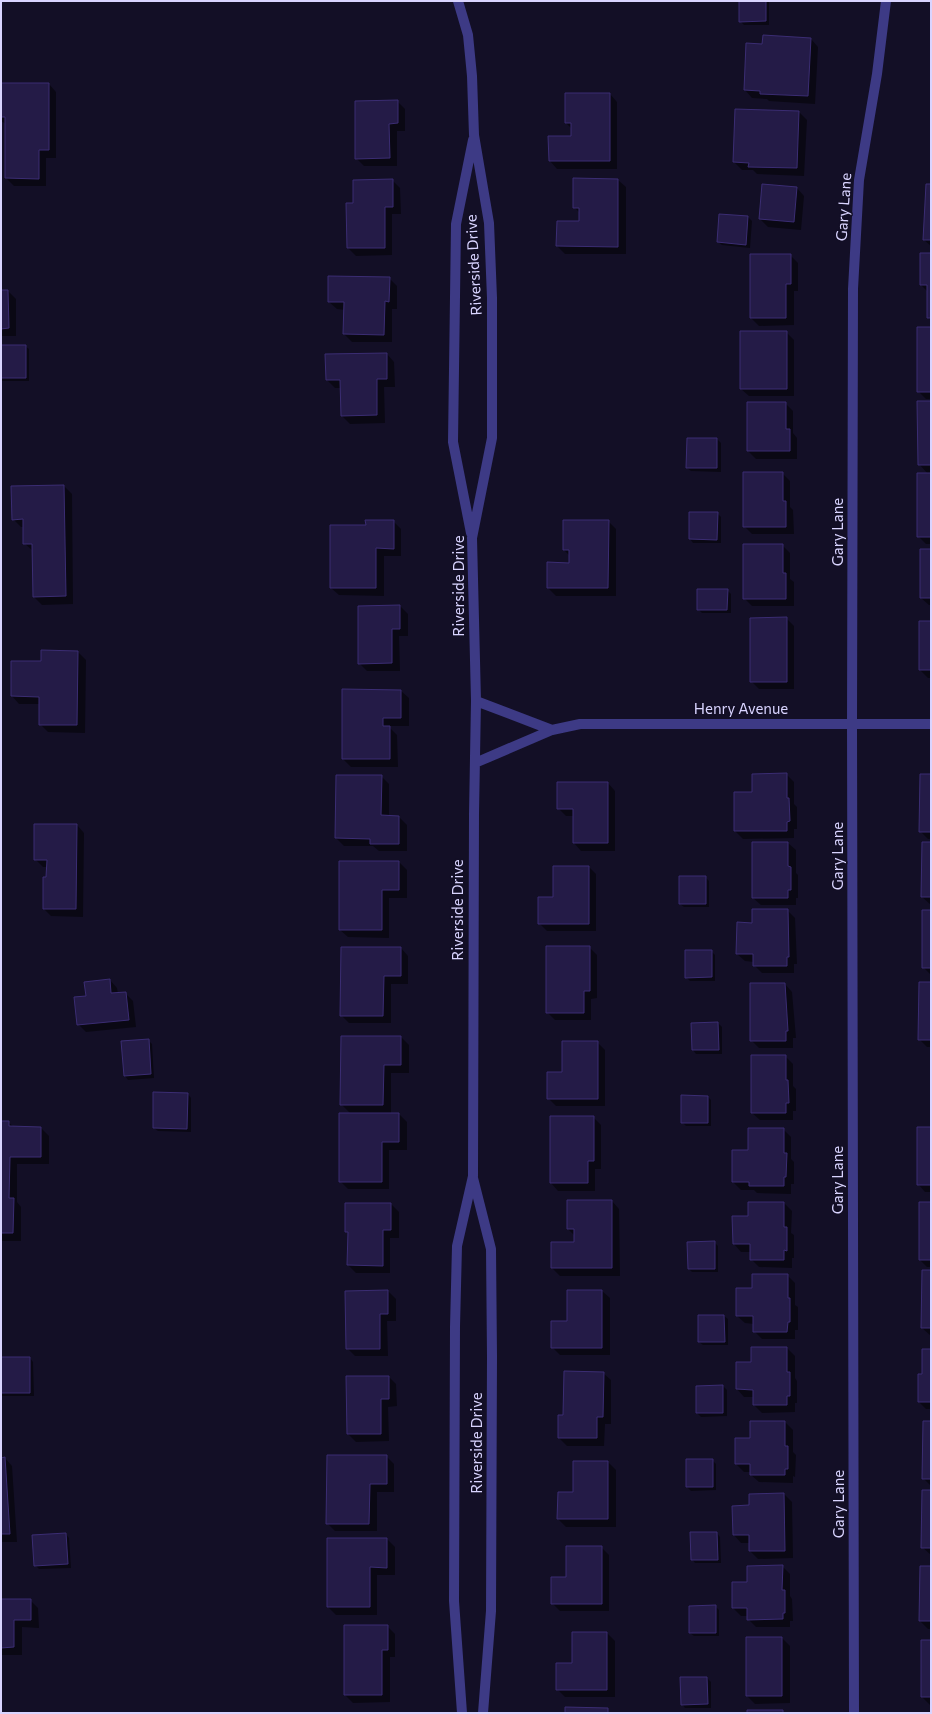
<svg xmlns="http://www.w3.org/2000/svg" width="932" height="1714" font-family="Commissioner,sans-serif">
<style>
.shadow{fill:#0007}
.building{fill:#241b47;stroke:#3b2d73}
.lines{fill:none;stroke-linecap:round;stroke-linejoin:round}
.minor{stroke:#3d3a85;stroke-width:10}
.labels{text-anchor:middle;stroke-width:3;stroke-linejoin:round;paint-order:stroke}
.street-label{font-size:15px;fill:#d9d4ff;stroke:#130f26}
</style>
<rect width="100%" height="100%" fill="#130f26"/>
<path class="shadow" d="M740,1H769V25H744L740,21Z
M811,39L818,47L815,104L769,101L767,99L752,98L745,90L763,45Z
M1,84H49L56,92V158H46V186H14L6,178V124L1,121Z
M610,94L617,102V169H557L550,161L549,137H572V129L566,123Z
M397,101L405,109V131H397V166H364L356,158Z
M799,112L807,120L804,176L757,174L753,170H742L734,162Z
M392,180L400,188L401,214H392V255L356,256L348,248L354,204Z
M618,180L626,187V254H565L557,246L580,222V213L574,207Z
M931,185V246L924,240Z
M797,188L804,196L801,230L768,227L760,219Z
M720,215L748,217L752,221L750,248L722,245L718,242Z
M931,254V321L928,317V292L921,285Z
M790,255L798,263V291H794V325L759,326L751,318Z
M389,278L397,286V309H392V342H352L344,334L345,310L337,309L329,302Z
M1,291H8L16,299V336H1Z
M931,328V399H926L918,391Z
M786,332L794,340V396H749L741,389Z
M1,346H25L29,349V381H1Z
M387,354L394,362L395,387H384L385,423L350,424L342,416V388H335L327,380Z
M931,401V544H926L918,536L928,474L919,464Z
M785,403L793,411V433L797,438V459H756L748,451Z
M717,439L721,443V472L691,471L687,468Z
M782,473L790,481V507L793,510L794,534H752L744,526Z
M64,486L72,494L73,604L42,605L34,597L33,551L24,543V527H21L13,519Z
M690,513H717L721,517V543H693L690,539Z
M393,521L401,529V556H384V596L339,595L331,588L367,526Z
M608,521L616,529V596H556L548,588V563L570,564V556L564,550Z
M782,545L790,553V579L794,582V606H752L744,598Z
M931,550V605H929L921,598Z
M727,590L731,594V613H702L698,609Z
M400,606L408,614V636H399L400,671H367L359,663Z
M786,618L794,626V689H759L751,681Z
M931,622V678H928L920,670Z
M78,652L86,660L85,733L48,732L40,724V704H19L12,696L42,662Z
M401,691L409,698V726H390V728L397,735L398,767H351L343,759Z
M786,774L794,782V804L797,807V829H794V838L743,839L735,831L753,793Z
M931,775V839H928L920,831Z
M381,776L389,784V817H399L407,825V851H379L373,846H344L336,838Z
M608,783L615,791V851H581L574,843V816H566L558,808Z
M77,825L84,833L83,917L51,916L44,909L47,867H43L35,859Z
M788,843L796,850V873L798,875V898H796V905H761L753,898Z
M931,843V905L922,897Z
M399,862L407,870V898H389V938L348,937L340,930Z
M589,867L596,874V931H547L539,923L554,898Z
M705,877L709,881V907H684L680,904Z
M787,910L795,918L797,964H794V973H762L754,965V962L745,961L737,954L753,924Z
M931,911V975L923,967Z
M589,947L597,955V998L591,999V1020H555L547,1012Z
M401,948L408,956V984H391V1023H349L341,1015Z
M711,951L715,955V981H690L686,977Z
M110,980L117,988L118,994L125,993L133,1001L136,1027L86,1032L78,1024L87,997Z
M931,983V1047H927L919,1039Z
M785,984L792,992L796,1038H793V1048H759L751,1040Z
M718,1023L722,1027V1054H696L693,1050Z
M401,1037L409,1045V1073H391V1114H399L407,1122V1150H389V1189H348L340,1181L351,1114L341,1104Z
M148,1040L152,1044L154,1078L128,1080L125,1076L122,1042Z
M597,1042L605,1050V1106H556L548,1098Z
M785,1056L793,1064V1086L796,1089V1111H793V1120H760L752,1113Z
M188,1094L191,1098V1132L158,1131L154,1128Z
M708,1097L711,1100V1126H686L682,1122Z
M593,1117L601,1125V1169H595V1191H558L551,1183Z
M1,1122H8L14,1127L41,1128L49,1136V1164H17V1202L21,1207V1241H1Z
M931,1128V1192H925L918,1184Z
M783,1129L791,1137V1159L794,1162V1184H791V1194L757,1193L754,1190H741L733,1182L749,1151Z
M612,1201L619,1209L620,1276H560L552,1268L575,1243V1236L568,1229Z
M784,1203L792,1211L791,1233L794,1235V1258H792V1268L759,1267L751,1259V1252H741L734,1244L749,1217Z
M931,1203V1267H927L920,1260Z
M346,1204H391L399,1212V1238H390V1273H356L348,1265L349,1234L346,1231Z
M714,1242L718,1246V1272H692L689,1269Z
M931,1271V1336L922,1328Z
M787,1275L795,1283V1305L798,1307V1330H795V1339H762L754,1331V1324L745,1323L737,1316L753,1289Z
M388,1291L396,1299V1321H387L388,1356H355L347,1348Z
M602,1291L610,1298V1355H560L552,1347L568,1322Z
M699,1316H724L728,1319V1345H703L699,1342Z
M787,1348L795,1356V1378L797,1381V1403H795V1412L762,1413L754,1405V1397H744L737,1389V1363H752Z
M931,1350V1409H926L919,1402L923,1375Z
M1,1358H30L33,1362L34,1396H1Z
M603,1373L611,1380V1424H605L604,1446H567L559,1438L564,1416Z
M389,1377L396,1384L397,1406L388,1407L389,1441L356,1442L348,1434Z
M723,1386L727,1390V1416L701,1417L697,1413Z
M785,1422L793,1430V1452L796,1455L795,1477L793,1476V1483L759,1482L751,1475V1472H744L736,1464L751,1439Z
M931,1422V1486L923,1478Z
M386,1456L394,1464V1492H377V1531H335L327,1523Z
M5,1458L12,1466L17,1542H1V1459Z
M712,1460L716,1464V1490L691,1491L687,1487Z
M574,1462H608L616,1470V1527H566L558,1519L574,1493Z
M931,1491V1555L922,1547Z
M784,1494L792,1502L793,1558L758,1559L750,1551V1543H741L734,1535L750,1506V1495Z
M717,1533L720,1537L721,1563H695L692,1559Z
M66,1534L69,1538L71,1568L39,1569L35,1565Z
M387,1539L395,1547V1575H377V1615H336L328,1607Z
M601,1547L609,1555V1611H560L552,1603L567,1578Z
M782,1566L790,1574V1596L792,1599L793,1621H790V1627H756L748,1619V1616H741L733,1608L748,1583Z
M931,1567V1629H928L920,1621Z
M1,1600H30L38,1608L39,1628L22,1627V1655H1Z
M715,1606L719,1610V1636H694L690,1633Z
M387,1626L395,1634V1657H390V1702L353,1703L345,1695Z
M573,1633H607L615,1641V1697H565L557,1689L573,1664Z
M747,1638H782L790,1646V1703L755,1704L747,1696Z
M931,1641V1705H930L922,1697Z
M707,1678L711,1682V1708H685L682,1704Z"/>
<path class="building" d="M739,1H766V21L739,22Z
M763,35L811,38L808,96L760,94V91L744,90L746,43L762,44Z
M1,83H49V150H39V179L5,178V117H1Z
M565,93H610V161H549L548,136H571V123H565Z
M398,100V123L389,124L390,158L355,159V101Z
M735,109L799,111L797,168L748,167L749,163L733,162Z
M573,178L618,179V247L556,246L557,221H579V208H573Z
M393,179V207H385V248H347L346,203H353V180Z
M762,184L797,187L794,222L759,219Z
M926,184H931V240H923Z
M719,214L748,216L746,245L717,242Z
M920,253H931V318H927V285H920Z
M750,254H791V284H786V318H750Z
M328,276L390,277L389,302L385,301L384,335L343,334L344,302H328Z
M1,290H8L9,328L1,329Z
M917,327H931V392H917Z
M740,331H787V389H740Z
M1,345H26V378H1Z
M387,353V379H377V415L341,416L340,380H326L325,354Z
M917,401H931V465H918Z
M747,402H786V429H790V451H747Z
M687,438H717V468H686Z
M743,472H783V501H786V527H743Z
M917,473H931V537H917Z
M64,485L66,596L33,597L32,544H23V519L12,520L11,486Z
M689,512H718L717,540L689,539Z
M365,520H394V549L376,548V588H330V525H366Z
M563,520H609L608,588H547V562L569,563V550H563Z
M743,544H783V573H786V599H743Z
M920,549H931V598H920Z
M697,589H728L727,610H697Z
M400,605V629H392V663L358,664V606Z
M787,617V682H750V618Z
M919,621H931V670H919Z
M41,650L78,651L77,725H39V697L11,696V661H41Z
M342,689L401,690V718H383V726H390V759H342Z
M787,773V798H789L790,821L787,822V831H734V792H752V774Z
M920,774H931V832H919Z
M336,775H382L381,815L399,816V844H370V839L335,838Z
M557,782H608V843H573V809H557Z
M34,824H77L76,909H43V877H46L47,860H34Z
M752,842H788V866L791,867V890H788V898H752Z
M922,842H931V897H921Z
M339,861H399V890H382V930H339Z
M553,866H589V924H538V897H553Z
M679,876H706V904H679Z
M752,909H788L789,957H787V966H753V954H736L737,922L752,923Z
M922,910H931V968H922Z
M546,946H590V991H584V1013H546Z
M341,947H401V976H384L383,1016H340Z
M685,950H712V977L685,978Z
M110,979L111,993L126,992L129,1020L77,1025L74,997L86,996L84,982Z
M919,982H931V1040H918Z
M750,983H785L788,1031H786V1041H750Z
M718,1022L719,1050H692L691,1023Z
M341,1036H401V1065H384L383,1105H340Z
M149,1039L151,1074L124,1076L121,1041Z
M562,1041H598V1099H547V1072H562Z
M751,1055H786V1080H788L789,1103H786V1113H751Z
M153,1092L188,1093L187,1129L153,1128Z
M681,1095L708,1096V1123H681Z
M339,1113H399V1142H382V1182H339Z
M550,1116H594V1161H588V1183H550Z
M1,1121H9V1126L41,1127V1157H10L9,1198H14L13,1233H1Z
M917,1127H931V1185H917Z
M748,1128H784V1153H787L786,1177H784V1186H749V1182H732V1150H748Z
M567,1200H612V1268H551V1242H574V1229H567Z
M748,1202H784V1227H787V1251L784,1250V1260H750V1244H733L732,1216H748Z
M919,1202H931V1260H919Z
M345,1203H391V1230H383V1266L347,1265L348,1232H345Z
M715,1241V1269H688L687,1242Z
M922,1270H931V1328H921Z
M752,1274H788V1298H790V1322H788L787,1332H753V1316H736V1288H752Z
M388,1290V1314H380V1349H346L345,1291Z
M567,1290H602V1348H551V1321H567Z
M698,1315H724L725,1342H698Z
M751,1347H787V1372H790V1396H787V1405H753V1390L736,1389V1362H751Z
M922,1349H931V1402H918V1374H922Z
M1,1357H30V1393H1Z
M564,1371L604,1372L603,1417H597V1438H558V1415H563Z
M346,1376H389V1399H381V1434H347Z
M723,1385V1413H696V1386Z
M750,1421H785V1446H788V1469H785V1475H750V1464H735V1438H750Z
M923,1421H931V1479H922Z
M327,1455H387V1484H370L369,1524H326Z
M5,1457L10,1534H1V1458Z
M686,1459H713V1487H686Z
M573,1461H608V1519H557L558,1492H573Z
M922,1490H931V1548H921Z
M784,1493L785,1551H749V1535H733L732,1506L749,1505V1494Z
M690,1532H717L718,1560H691Z
M66,1533L68,1564L34,1566L32,1535Z
M327,1538H387V1568L370,1567V1607H327Z
M566,1546H602V1604H551V1577H566Z
M783,1565L782,1590H785V1613H783V1619L747,1620V1608H732V1582H747V1566Z
M920,1566H931V1621H919Z
M1,1599H31V1620H14V1647L1,1648Z
M716,1605V1633H689V1606Z
M344,1625H388V1650H382V1695H344Z
M572,1632H607V1690H556V1663H572Z
M746,1637H782V1696H746Z
M921,1640H931V1697H921Z
M680,1677H707L708,1704L681,1705Z
M565,1707L608,1708V1713H565Z
M747,1710H783V1713H747Z"/>
<g class="lines">
<path class="minor" d="M458,1L468,35L472,76L474,135L489,223L492,298V438L472,538L476,701L474,814L473,1176L457,1246L455,1327L454,1601L462,1713
M471,533L453,442L456,224L473,140
M552,730L580,724H931
M475,763L552,730L476,701
M473,1178L491,1249L492,1356L491,1611L483,1713
M854,1713L852,724L853,289L859,180L877,74L886,1"/>
</g>
<g class="labels">
<g class="street-label">
<text transform="translate(844 207) rotate(-86)" y="5">Gary Lane</text>
<text transform="translate(474 265) rotate(-93)" y="5">Riverside Drive</text>
<text transform="translate(838 532) rotate(-90)" y="5">Gary Lane</text>
<text transform="translate(459 586) rotate(-90)" y="5">Riverside Drive</text>
<text x="741" y="714">Henry Avenue</text>
<text transform="translate(838 856) rotate(-90)" y="5">Gary Lane</text>
<text transform="translate(458 910) rotate(-90)" y="5">Riverside Drive</text>
<text transform="translate(838 1180) rotate(-90)" y="5">Gary Lane</text>
<text transform="translate(477 1443) rotate(-90)" y="5">Riverside Drive</text>
<text transform="translate(839 1504) rotate(-90)" y="5">Gary Lane</text>
</g>
</g>
<rect width="932" height="1714" fill="none" stroke="#d9d4ff" stroke-width="4"/>
</svg>
